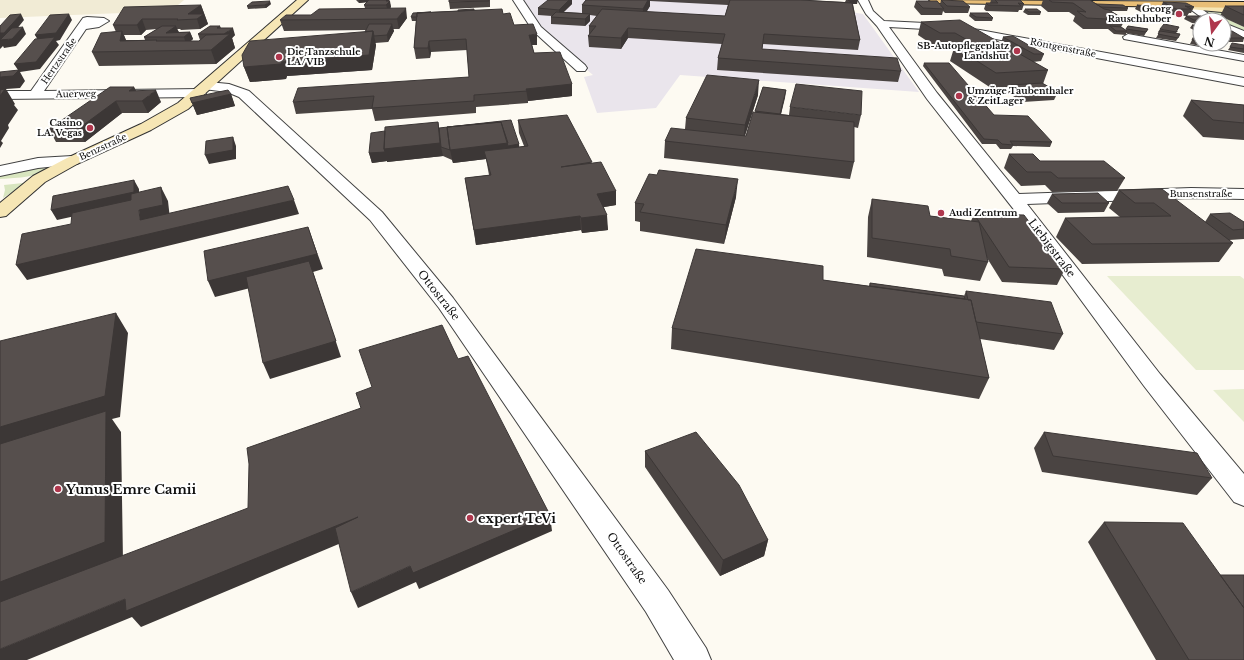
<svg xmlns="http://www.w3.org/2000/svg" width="1244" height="660" font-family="'Libre Baskerville',serif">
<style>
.industrial{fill:#eae5ec}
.farmland{fill:#f1ebd5}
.green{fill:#d8e5bf}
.pitch{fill:#e7edd0}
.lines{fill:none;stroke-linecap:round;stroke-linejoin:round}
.street-casing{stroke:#424242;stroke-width:2}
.secondary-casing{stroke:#313131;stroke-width:2}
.primary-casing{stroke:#202020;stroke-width:2}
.street{fill:#fff;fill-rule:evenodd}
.secondary{fill:#f6e6b5;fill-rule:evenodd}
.primary{fill:#e8be77;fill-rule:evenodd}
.wall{fill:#4a4442;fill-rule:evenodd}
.shaded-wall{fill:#3c3736}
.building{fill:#564f4d;stroke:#3c3736}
.poi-dot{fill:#af374d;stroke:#fff;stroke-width:1.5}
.labels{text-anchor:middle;stroke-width:4;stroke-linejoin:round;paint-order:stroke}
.far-poi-label{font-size:9px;font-weight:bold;fill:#0f0f0f;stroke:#fff;text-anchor:end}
.far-street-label{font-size:9px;fill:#0f0f0f;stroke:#fff}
.street-label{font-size:11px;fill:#0f0f0f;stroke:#fff}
.near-poi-label{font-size:13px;font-weight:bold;fill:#0f0f0f;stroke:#fff;text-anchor:start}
</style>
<rect width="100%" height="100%" fill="#fdfaf2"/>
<path class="industrial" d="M522,0H777L863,14L919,92L680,75L656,108L597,113L584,77L593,75L549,37Z"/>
<path class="farmland" d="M0,0H184L171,11L0,18Z"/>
<path class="green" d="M1206,10L1244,13L1221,16L1244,27V31L1224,22V20H1220L1205,11Z
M42,167L45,169C39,178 11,178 0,179V173Z
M23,183L25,184L3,198L5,190L4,185Z"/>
<path class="pitch" d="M1107,276H1240L1244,279V370H1196Z
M1244,389V422L1213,390Z"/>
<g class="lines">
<g class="street-casing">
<path id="street" d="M513,0H523L541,27L585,65L587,68L585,71H577L533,31Z
M858,0H868L873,11L884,21L925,23L980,30L1244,78V86L980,36L925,29L889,27L937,93L1019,194L1191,188L1244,189V199L1191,198L1027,204L1160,374L1244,474V506L1234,502L1144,386L1026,225L927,99L877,26L866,14Z
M1193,4L1196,5L1217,20H1205L1190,9L1188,7Z
M87,17L104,18L109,21L99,27L86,29L44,91L200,89L206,93L200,97L0,99V91H31L83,18Z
M1224,23L1244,31V38L1224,30Z
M1128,34L1244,55V61L1124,39L1123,37Z
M208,82L229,84L249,91L382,212L453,298L668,590L706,648L711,660H674L646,612L439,308L370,220L239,97L227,92L204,89L202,86Z
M72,156L77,158L80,161L77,164L38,168L0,176V166L38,158Z"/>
</g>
<g class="secondary-casing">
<path id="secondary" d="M297,0H308L188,109L151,130L77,164L45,182L6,216L0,217V203L33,176L67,158L141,124L178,103Z
M1170,2L1244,8V14L1167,7V3Z"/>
</g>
<g class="primary-casing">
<path id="primary" d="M929,0L1244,2V8L934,3Z"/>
</g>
<use href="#street" class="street"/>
<use href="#secondary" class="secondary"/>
<use href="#primary" class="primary"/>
</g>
<path class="wall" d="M356,0H368V1L369,0H389L391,7L390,8L407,18L399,29H393L394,31L388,42L375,43L376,45L372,70L287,76L286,79L250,82L244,67L365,32L366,30L284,31L280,20L311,15L365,8L364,5L367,2L359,3Z
M490,0V7L450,9L449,2Z
M586,0H801L845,2L846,0H857V4H853L860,40L858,50L763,44L762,49L901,71L898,82L717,70L718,58L722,44L628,38L621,49L589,47L588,36L589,35V26L597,16L590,15V21L585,26L551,24V17L552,16L538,15V8L572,4L564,12L582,13V5ZM650,1L728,5L725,16L646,12L650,6Z
M941,0L970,7L968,13H945L943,11L942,15H921L914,7L916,1L940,5Z
M991,0H1020L1024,4L1022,10H1019L1018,12L986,11L984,9L986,3H990Z
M1043,0H1090L1096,4L1128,8L1127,11H1111L1125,20L1121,27L1126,30L1128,26L1148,29L1144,36L1126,33V35L1114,34L1108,29H1083L1073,21L1075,16L1069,12H1048L1041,6Z
M1163,2L1194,7L1191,13H1189L1187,16L1173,15L1160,9Z
M271,4L266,8L248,9L247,6Z
M201,5L208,24L200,29L181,30L180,29H177L179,32H190L193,39L191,41H199L200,40L198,34L220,26L221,28L235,35L232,38L235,48L216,64L99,66L92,52L116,32L113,25ZM157,29L144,37L145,40H126L124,35H141L146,30Z
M1137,5L1158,9L1156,12H1141L1135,9Z
M1225,6H1244V27L1220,16Z
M1025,9L1041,12L1040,15H1028L1023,12Z
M474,10L503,14L514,25L537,45H532L534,53L572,84V96L528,101V103L476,107V113L375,121L372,109L296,114L293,102L469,77L467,50L431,52L430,58L416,59L414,48L416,21H412L411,17L431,12Z
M970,13L993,18L992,21H975L969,16Z
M1186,16L1200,20V24L1192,23L1184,19Z
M921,22L1001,43L1003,37L1044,54L1041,61L1033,62L1048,70L1043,84L1058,92L1054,100L1023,102L1008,93L1010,87L991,88L950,61L954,48L951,46L936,47L918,35Z
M1192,25H1200V32H1197L1190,28Z
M1224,28L1226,29L1225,31L1244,38L1243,42H1227L1224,40Z
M1160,29L1178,31L1175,34L1178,38L1176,41L1156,38L1159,33L1158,32Z
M1194,36L1200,37V44H1214L1212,48L1190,44Z
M1244,45V53L1228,50L1230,47Z
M924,63L994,115L1052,142L1050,147L1013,146L1011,149H1000L996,144H982L923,66Z
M134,87L136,91L161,102L148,113H122L85,142H56L49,129Z
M763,87L786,90L781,114L789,115L790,107L861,115L858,128L854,127V162L850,179L664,158L665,141L685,129L686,118L758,95L745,136H746L755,112Z
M231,94L235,106L197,115L190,98Z
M1191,100L1244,105V140L1203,137L1183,116Z
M518,120L592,163L616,191V205L604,207L608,230L582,233L581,230L476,245L465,178L489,175L486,159L453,163L452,160L443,156L387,162V161L372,163L369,153L385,131L438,122L439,128L519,144V147L524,146L519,133Z
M1009,154L1040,161L1125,178L1117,191L1052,192L1045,185L1021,186L1004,168Z
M1119,190L1205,222L1210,214L1244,222V239L1229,240L1233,243L1219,262L1082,264L1056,237L1065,218L1120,217L1109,208Z
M1052,194L1109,203L1104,212L1058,213L1047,203Z
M736,197L724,244L640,231V222L635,221V203Z
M872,199L930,216L971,221L974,214L1065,269L1057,285L1002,282L987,258L988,262L980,281L944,276L942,269L867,257L868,217Z
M823,280L869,286L870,283L964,296L966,291L1063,334L1054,350L980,339L989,378L979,399L671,349L672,328Z
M1044,432L1212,478L1197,495L1042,472L1034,448Z
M645,451L768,540L764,556L720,576L645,467Z
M1104,522L1220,575L1244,660H1156L1088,542Z"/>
<path class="shaded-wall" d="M359,0H368L369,2L359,3Z
M387,0H389V1H390L391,7L388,11L386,5Z
M569,0H572V4L559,16V10Z
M648,0H650V6L643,18V9Z
M858,0L857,4H849L850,1Z
M270,1L271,4L266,8L265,5Z
M201,5L208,24L200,29L197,19L188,14Z
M406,8L407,18L399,29L397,19Z
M21,14L24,20L8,40L23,27L26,34L16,46L4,48L3,46L0,49V33Z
M69,14L72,20L60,40L56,41L59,45L40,69L20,72L25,81L20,88L6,89L15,104L14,105L18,110L8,125L9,128L1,141L3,143L0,148V77L18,70L14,64L39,42L35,35Z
M590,14V21L585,26V19Z
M142,19L146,30L141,35L137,25Z
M392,24L394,31L388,42L387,35Z
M176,26L179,33H166Z
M233,28L235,35L232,38L235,48L216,64L211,50L224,34Z
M628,28V38L621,49V38Z
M122,31L128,45L120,41Z
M373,31L376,45L372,70L287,76L286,79L250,82L244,67L282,62Z
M190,32L193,39L186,44L184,37Z
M537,34V45H529V35Z
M429,41L431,52L430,58L428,48Z
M759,80L758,95L743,141L745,125Z
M572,84V96L528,101L526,89Z
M134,87L140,99L129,91Z
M156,90L161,102L148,113L142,101Z
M786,90L785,98L779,122L780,114Z
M231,94L235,106L197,115L192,103Z
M116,101L122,113L85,142L78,129Z
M438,122L440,135L441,147L443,156L387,162V161L372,163L369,153L384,149Z
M233,137L236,146V159L209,164L205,155Z
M508,143L519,144L520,154L484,151L486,159L453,163L450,150Z
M738,179L736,197L724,244L726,225Z
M134,180L139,189V202L57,220L51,210Z
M161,187L168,201L170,219L294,200L299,214L27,280L16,265L140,220L139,210Z
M616,191V205L598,208L597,194Z
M607,215L608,230L582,233L581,218Z
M580,216L581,230L476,245L474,230Z
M308,227L323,269L313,272L341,357L270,379L263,363L313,272L215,297L208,281Z
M116,313L128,333L120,417L112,419L121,432L123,562L0,611V427Z
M550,515L552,531L419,589L416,582L358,608L351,592L410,566Z
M358,517L365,533L141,627L132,617L27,660H0V649L125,599Z
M768,540L764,556L720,576L723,560Z"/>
<path class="building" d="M369,0H387L386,1H390L386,5H364Z
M449,0H489V1L449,2Z
M548,0H569L559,10L538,8Z
M586,0H648L643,9L582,5Z
M730,0H801L852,3L860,40L764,34L762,49L897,58L901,71L718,58L725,34L628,28L621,38L588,36L596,26H589L602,9L725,16Z
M848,0H858L850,1Z
M941,0L963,1L970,7L947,6Z
M995,0H1020L1024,4L1018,3L1021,6L988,5L986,3H998Z
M1049,0H1090L1104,9L1109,10L1125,20L1087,18L1077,11L1086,12L1073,3L1052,2Z
M270,1L265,5L247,6L252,2Z
M916,1H937L944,9L923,8Z
M1163,2L1186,3L1194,7L1185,6L1191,9H1176Z
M1096,4L1123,5L1128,8L1101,7Z
M201,5L188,14H204L197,19L177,20L178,19H142L137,25H113L124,7Z
M1137,5L1152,6L1158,9H1143Z
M1225,6H1244V15Z
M406,8L397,19L280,20L286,15H311L319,9Z
M474,9V10L458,11V10Z
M502,9L503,14L510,13L514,25L533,24L537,34L529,35L534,53L560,52L572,84L526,89L527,91L474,95V101L372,108L374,96L293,102L298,88L469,77L466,39L429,41L428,48H414L417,13Z
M1025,9H1037L1041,12H1029Z
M431,12L417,13V17H411L413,13Z
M556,12L590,14L585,19L551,17Z
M970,13H988L993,18L976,17Z
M21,14L4,33H0V26L10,15Z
M69,14L56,33L35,35L50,15Z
M1186,16H1201L1208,20H1194Z
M960,20L1048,70L996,73L955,47L978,46L955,33H940L921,22Z
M369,24H392L387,35L374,36L373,31L365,32Z
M1164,24L1179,27L1176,32L1160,29Z
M1192,25H1200V28H1199Z
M162,26H176L166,33L190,32L184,37H144Z
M210,26H220L217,28H233L224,34H198Z
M1110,26L1121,27L1127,31H1116Z
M1128,26L1148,29L1146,32L1126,29Z
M23,27L12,39L0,40L12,28Z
M122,31L120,41L157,40L156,41H199L206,35L230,34L211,50L92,52L101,33Z
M373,31L369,55L282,62L281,64L244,67L242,55L250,41Z
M1160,31L1180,34L1178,38L1158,34Z
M1224,31H1232L1244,38H1229L1224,35Z
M1013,36L1044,54H1034L1003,37Z
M1194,36L1200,37V42L1192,40Z
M55,37L36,62L14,64L35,39Z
M1232,43L1244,45V49L1230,47Z
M924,63H949L994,115L1028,116L1052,142L1010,141L1013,145L1002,144L998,140L984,139Z
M19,70L13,76L0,77V72Z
M707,75L759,80L745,125L686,118Z
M1042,83L1058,92L1026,94L1011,85Z
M796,84L862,91L861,115L790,107Z
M110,87H134L129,91L156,90L142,101H116L78,129H49Z
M763,87L786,90L780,114L755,111Z
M5,89L0,96V90Z
M228,90L231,94L192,103L190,98Z
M1191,100L1244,105V123L1213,120Z
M753,112L854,122V162L665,141L671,128L746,136Z
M567,115L592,162L561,167L601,162L616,191L597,194L607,215L581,218L580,216L474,230L465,178L491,175L484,151L528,146L518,120Z
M511,120L519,144L508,146L501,122L447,127L450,150L441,147L439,128Z
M438,122L440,143L384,149L385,127Z
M501,122L508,143L450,150L447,127Z
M385,131L384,149L385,152L369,153L371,133Z
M233,137V150L205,155L206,141Z
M1009,154H1033L1040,161H1104L1125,178H1058L1051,172H1027Z
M659,170L738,179L726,225L640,212L644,204L635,203L649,174L657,175Z
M134,180V192L51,210L53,196Z
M288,186L294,200L16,265L22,234L71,224L72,213L131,200V194L161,187L163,205L139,210L140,220Z
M1162,189L1233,243L1092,244L1065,218L1171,216L1154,203H1135L1119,190Z
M1098,193L1109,203H1062L1052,194Z
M872,199L928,206L930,216L979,222L988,262L951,256L950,249L872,238Z
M1230,213L1244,222V229L1233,230L1210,214Z
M974,214L1024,215L1065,269L1009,267Z
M308,227L317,254L208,281L204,251Z
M696,249L823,266V280L971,300L989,378L672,328Z
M309,261L336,341L263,363L246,277Z
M870,283L964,296L965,299L870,286Z
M966,291L1051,302L1063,334L976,322L971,300H968Z
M116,313L105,396L0,427V341Z
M442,325L458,359L468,356L550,515L413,573L410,566L351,592L335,528L358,517L126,611L125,599L0,649V602L248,508L249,464L247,448L361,408L356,393L372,387L359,350Z
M106,411L105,542L0,582V444Z
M696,432L739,485L768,540L723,560L645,451Z
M1044,432L1197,453L1212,478L1053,456Z
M1104,522L1183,523L1244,608V660H1189Z
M1220,575H1244V608Z"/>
<g class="poi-dot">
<circle cx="1179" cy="14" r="4"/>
<circle cx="1017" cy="51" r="4"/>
<circle cx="279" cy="57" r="4"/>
<circle cx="959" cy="96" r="4"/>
<circle cx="90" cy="128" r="4"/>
<circle cx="941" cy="213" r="4"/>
<circle cx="58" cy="489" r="4"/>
<circle cx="470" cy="518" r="4"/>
</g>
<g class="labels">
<g class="far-poi-label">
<text x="1171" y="12">Georg<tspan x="1171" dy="10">Rauschhuber</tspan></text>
<text x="1009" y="49">SB-Autopflegeplatz<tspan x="1009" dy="10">Landshut</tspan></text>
<text x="287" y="55" text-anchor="start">Die Tanzschule<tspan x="287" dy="10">LA/VIB</tspan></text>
<text x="967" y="94" text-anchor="start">Umzüge Taubenthaler<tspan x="967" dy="10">&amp; ZeitLager</tspan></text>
<text x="82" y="126">Casino<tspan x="82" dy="10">LA. Vegas</tspan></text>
<text x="949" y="216" text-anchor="start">Audi Zentrum</text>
</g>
<g class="far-street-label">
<text transform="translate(1063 48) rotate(11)" y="3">Röntgenstraße</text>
<text transform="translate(59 61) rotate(-55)" y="3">Hertzstraße</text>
<text transform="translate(76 94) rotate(-1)" y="3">Auerweg</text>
<text transform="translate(103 147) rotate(-25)" y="3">Benzstraße</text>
<text x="1201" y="197">Bunsenstraße</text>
</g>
<g class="street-label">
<text transform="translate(1052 248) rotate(53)" y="4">Liebigstraße</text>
<text transform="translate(439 295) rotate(52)" y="4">Ottostraße</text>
<text transform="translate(627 558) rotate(55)" y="4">Ottostraße</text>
</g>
<g class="near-poi-label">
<text x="66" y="494">Yunus Emre Camii</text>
<text x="478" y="523">expert TeVi</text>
</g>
</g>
<g transform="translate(1212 32) rotate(195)"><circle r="19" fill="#ffffff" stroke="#9f9f9f"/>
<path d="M0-3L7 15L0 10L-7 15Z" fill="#af374d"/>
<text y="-6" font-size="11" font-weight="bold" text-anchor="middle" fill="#0f0f0f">N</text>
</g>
</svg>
